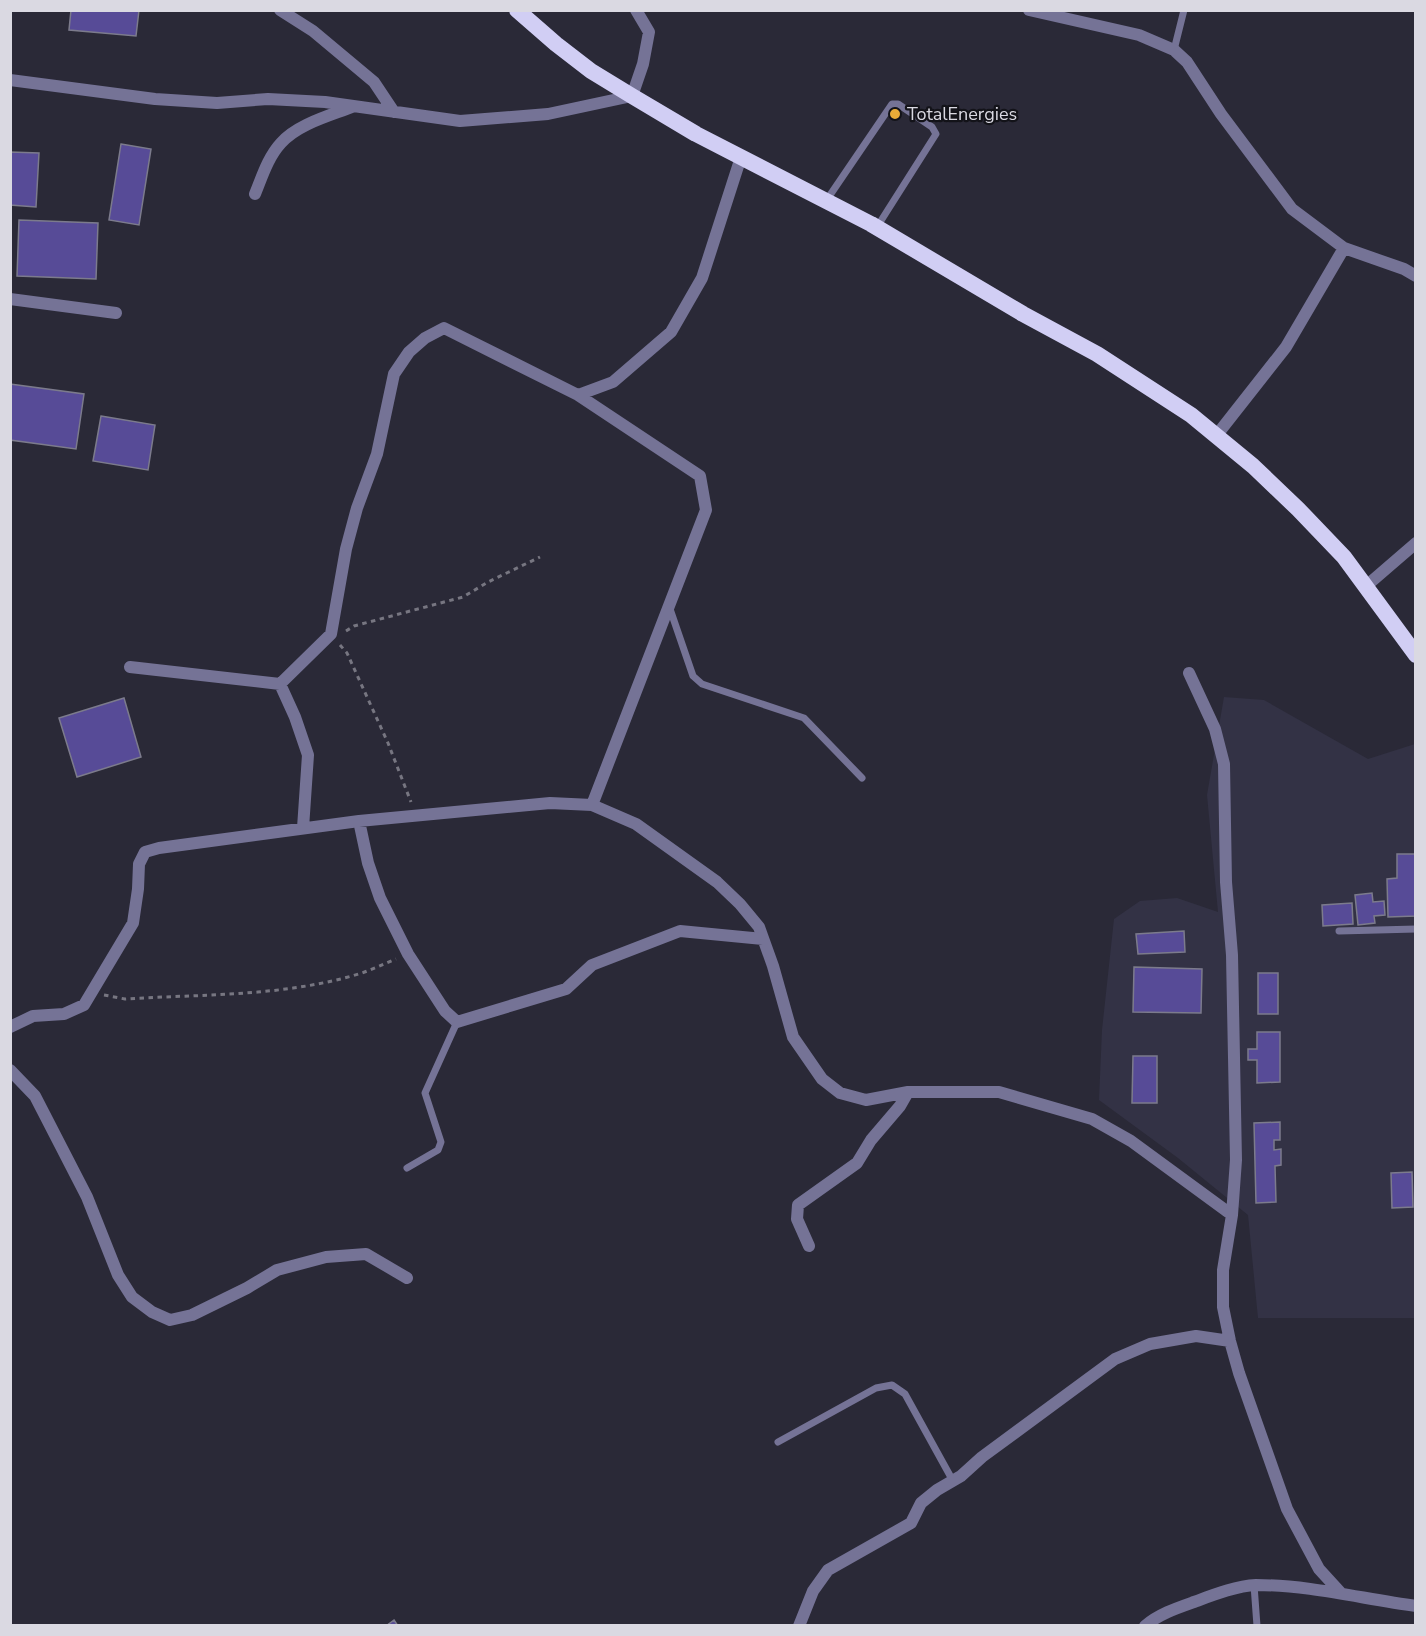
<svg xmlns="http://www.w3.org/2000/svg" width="1426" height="1636" font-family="'Nunito Sans',sans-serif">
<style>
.built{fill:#333245}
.building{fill:#574b97;stroke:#7c7b8c;stroke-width:1.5}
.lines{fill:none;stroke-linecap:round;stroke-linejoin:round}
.path{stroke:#777681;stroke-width:3;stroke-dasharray:4.5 4.5;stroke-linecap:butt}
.service{stroke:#757396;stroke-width:7}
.minor{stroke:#757396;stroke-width:12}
.trunk{stroke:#d1cef4;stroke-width:16}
.poi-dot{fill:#e9ab38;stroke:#131319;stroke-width:2}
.labels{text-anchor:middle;stroke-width:4.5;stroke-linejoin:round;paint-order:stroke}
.poi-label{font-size:18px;fill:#dad9e2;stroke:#131319;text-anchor:start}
</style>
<rect width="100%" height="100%" fill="#2a2937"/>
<path class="built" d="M1224,697L1264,700L1368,759L1415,744V1318H1258L1248,1215L1178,1158L1099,1100L1102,1030L1114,919L1140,901L1177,898L1218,912L1207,795Z"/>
<path class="building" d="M71,10H139L136,36L69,30Z
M121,144L151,149L139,225L109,220Z
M10,152L39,153L36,207L10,205Z
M19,220L98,223L96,279L17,276Z
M10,384L84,394L76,449L10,440Z
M101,416L155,425L148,470L93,461Z
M124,698L141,757L77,777L59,718Z
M1397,854H1416V916L1388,917L1387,879L1397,878Z
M1372,893L1373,902L1384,901L1385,915L1374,916L1375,923L1358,925L1355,895Z
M1352,903L1353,924L1323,926L1322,905Z
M1184,931L1185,952L1138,954L1136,934Z
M1134,967L1202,969L1201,1013L1133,1012Z
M1258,973H1278V1014H1258Z
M1257,1032H1280V1082L1257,1083V1060H1248V1049H1257Z
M1133,1056H1157V1103H1132Z
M1280,1122V1140H1274V1150L1281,1149V1165L1275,1166L1276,1202L1256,1203L1254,1123Z
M1412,1172L1413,1207L1392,1208L1391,1173Z
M394,1620L398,1626H386Z"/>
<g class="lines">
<path class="path" d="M346,631L354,626L463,597L488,582L540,557
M340,645L347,653L388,743L411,802
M104,995L125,999C203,994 285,997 362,973C373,969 384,964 396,959"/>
<path class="service" d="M1174,50L1184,10
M826,201L892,104H898L932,127L936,134L877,227
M670,609L693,676L702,684L804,718L862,778
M1339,931L1416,929
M407,1168L438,1150L441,1142L425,1093L457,1022
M778,1442L876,1388L892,1385L905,1394L953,1481
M1254,1585L1257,1626"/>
<path class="minor" d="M280,10L313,31L374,82L394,112
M1029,10L1139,35L1174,50L1187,62L1221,114L1292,209L1344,248L1404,269L1416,276
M10,80L155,99L217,103L268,99L325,102L460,121L548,114L632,96L643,64L649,32L636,10
M255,194C262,177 268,157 281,143C298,124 329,116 352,107
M10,299L116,313
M578,395L613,382L671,332L702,278L741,157
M1216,436L1286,347L1344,248
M1365,587L1416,543
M130,667L280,684L295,717L308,755L303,828
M1189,673L1215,729L1224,764L1226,882L1232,955L1236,1160L1232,1215L1223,1270V1307L1230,1341L1239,1373L1287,1509L1319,1569L1340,1592
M280,684L331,634L346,549L357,508L377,454L394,374L409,352L425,338L444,328L578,395L700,476L706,510L592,805
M359,821L368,863L380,898L408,954L445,1011L457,1022L566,989L592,965L680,931L763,939
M10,1027L33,1016L64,1014L84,1005L133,923L138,889L139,864L145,852L159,848L359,821L550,803L592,805L636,824L717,882L740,904L759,927L773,966L793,1037L822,1079L840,1093L866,1100L908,1092H999L1092,1119L1131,1141L1232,1215
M10,1070L35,1096L87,1197L118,1275L132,1297L152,1312L170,1320L192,1315L247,1288L277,1270L326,1257L366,1254L407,1278
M809,1246L797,1219L798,1205L857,1163L871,1140L900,1106L908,1092
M799,1626L813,1591L828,1570L911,1523L921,1503L937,1490L961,1476L982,1457L1115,1359L1150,1344L1196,1336L1230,1341
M1145,1626C1159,1614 1177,1608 1194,1602C1213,1595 1236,1586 1256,1585C1310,1585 1363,1599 1416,1606"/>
<path class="trunk" d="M517,10L556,44L591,71L632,96L696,134L871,224L1023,314L1097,354L1191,415L1253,466L1298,509L1344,557L1416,655"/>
</g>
<circle class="poi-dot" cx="895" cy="114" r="6"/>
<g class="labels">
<g class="poi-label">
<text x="907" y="120">TotalEnergies</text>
</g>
</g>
<rect width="1426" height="1636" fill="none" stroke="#dad9e2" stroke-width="24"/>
</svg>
